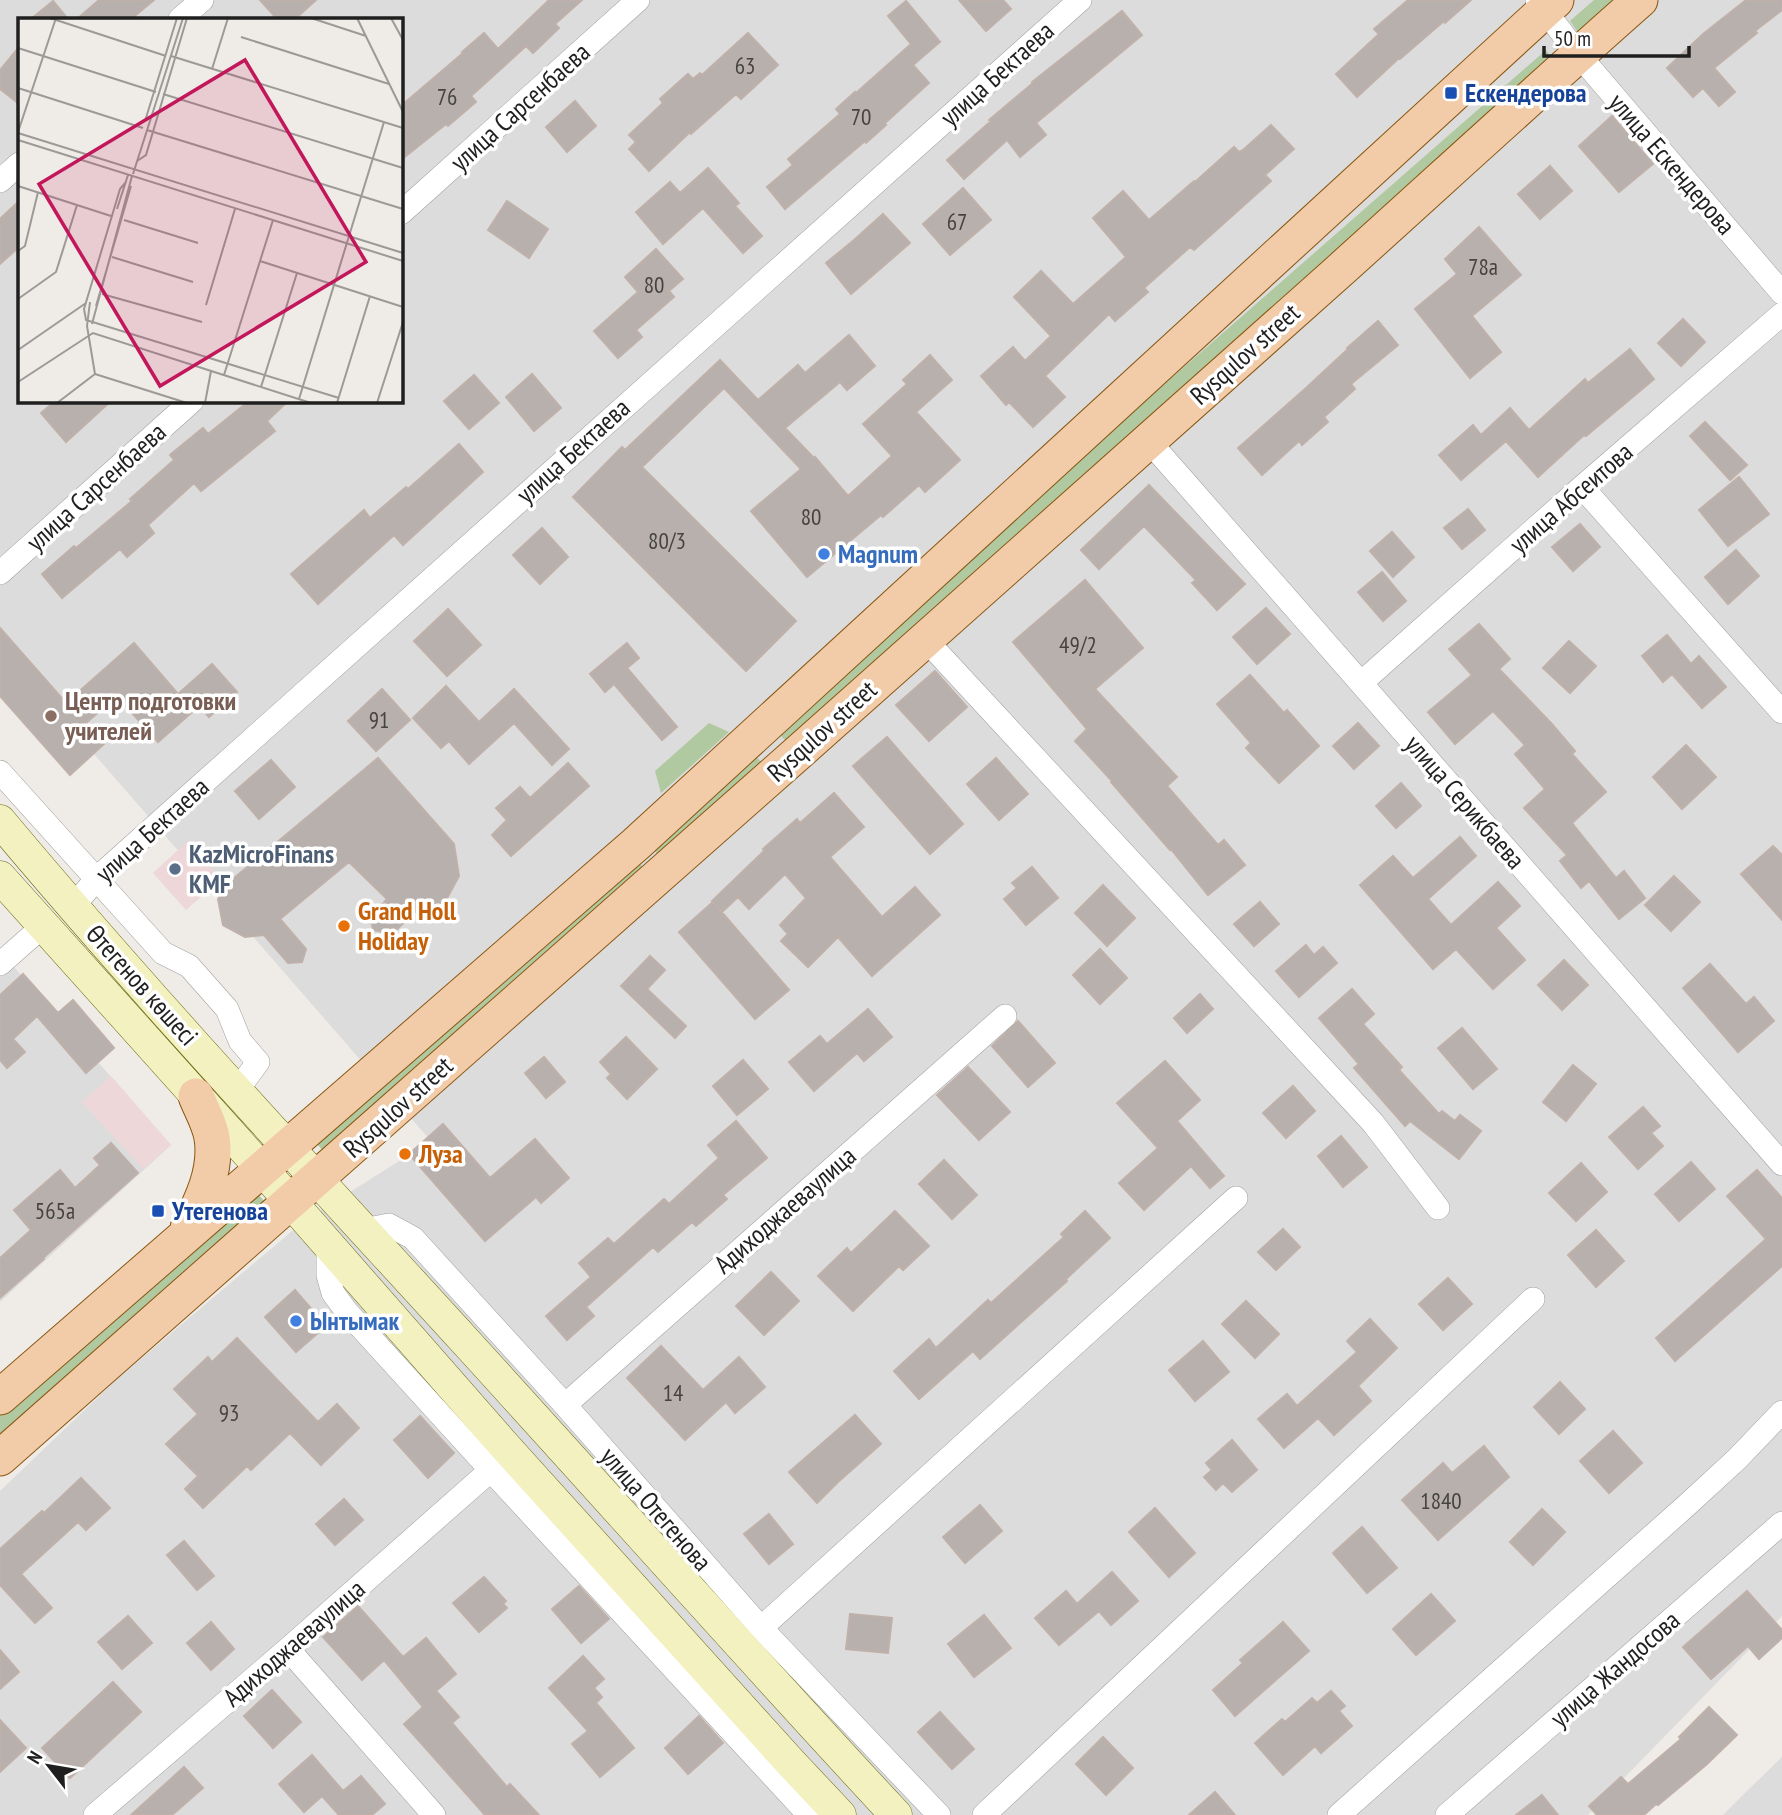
<svg xmlns="http://www.w3.org/2000/svg" width="1782" height="1815" font-family="'PT Sans Narrow',sans-serif">
<style>
.residential{fill:#dddcdc;fill-rule:evenodd}
.commercial{fill:#edd7d9}
.forest{fill:#b0c9a0}
.building{fill:#b8b0ac;stroke:#bfb1aa;stroke-width:2}
.lines{fill:none;stroke-linecap:round;stroke-linejoin:round}
.street-casing{stroke:#a0a0a0;stroke-width:24}
.secondary-casing{stroke:#696b11;stroke-width:33}
.primary-casing{stroke:#895711;stroke-width:37}
.street{stroke:#fff;stroke-width:23}
.secondary{stroke:#f3f1c0;stroke-width:32}
.primary{stroke:#f2cba8;stroke-width:35}
.transit-dot{fill:#1a4fb4;stroke:#fff;stroke-width:2.5}
.shop-dot{fill:#3f7fe0;stroke:#fff;stroke-width:2.5}
.education-dot{fill:#8d6e63;stroke:#fff;stroke-width:2.5}
.service-dot{fill:#5c6f8a;stroke:#fff;stroke-width:2.5}
.food-dot{fill:#e8710a;stroke:#fff;stroke-width:2.5}
.labels{text-anchor:middle;stroke-width:7;stroke-linejoin:round;paint-order:stroke}
.number-label{font-size:23px;fill:#454342}
.street-label{font-size:26px;fill:#1f1f1f;stroke:#fff}
.transit-label{font-size:26px;font-weight:bold;fill:#164399;stroke:#fff;text-anchor:start}
.shop-label{font-size:26px;font-weight:bold;fill:#366cbe;stroke:#fff;text-anchor:start}
.education-label{font-size:26px;font-weight:bold;fill:#785e54;stroke:#fff;text-anchor:start}
.service-label{font-size:26px;font-weight:bold;fill:#4e5e75;stroke:#fff;text-anchor:start}
.food-label{font-size:26px;font-weight:bold;fill:#c56008;stroke:#fff;text-anchor:start}
.inset-road{fill:none;stroke:#9c9996;stroke-width:2}
.view{fill:#c2185b;fill-opacity:0.15;stroke:#c2185b;stroke-width:3.5}
.inset-edge{fill:none;stroke:#1f1f1f;stroke-width:3.5}
</style>
<rect width="100%" height="100%" fill="#efebe6"/>
<path class="residential" d="M0,0H1782V1616L1588,1815H0V1491L118,1378L304,1221L431,1141L0,646ZM19,19H401V401H19Z
M0,951L171,1145L0,1302Z
M1782,1757V1815H1723L1747,1791Z"/>
<path class="commercial" d="M188,841L221,879L186,910L153,873Z
M111,1076L171,1145L143,1169L82,1102Z"/>
<path class="forest" d="M1594,0H1624L1581,37L1570,21Z
M1546,50L1556,63L788,743L775,730L1128,416Z
M709,723L729,732L661,793L655,771Z
M752,752L762,763L660,857L649,845Z
M634,856L644,869L323,1151L312,1138Z
M254,1190L267,1204L0,1436V1411Z"/>
<path class="building" d="M99,0H154L131,19H77Z
M260,0H316L295,19H277Z
M549,0H582L555,24L559,28L533,53L526,46L471,96L476,102L448,126L446,124L401,160V106L463,53L462,52L484,33L498,49Z
M959,0H1003L1011,9L986,31Z
M1408,0H1471L1445,23L1444,21L1400,59L1399,58L1357,97L1336,74L1379,34L1374,29Z
M1746,0H1782V10L1755,31L1757,33L1714,68L1735,92L1719,106L1703,88L1693,97L1667,68L1703,34Z
M53,1L68,19H31Z
M906,1L940,42L913,65L929,83L884,124L886,125L866,143L865,141L785,209L767,187L793,165L788,159L840,114L836,109L855,92L856,93L911,44L888,16Z
M1122,11L1142,35L1036,123L1046,135L1020,157L1007,140L964,179L947,160L991,121L989,120L1033,83L1032,82Z
M748,33L778,65L741,99L736,94L691,134L690,132L649,171L629,149L636,142L629,135L663,103L660,99L688,74L693,79L700,73L702,75Z
M19,47V104L0,89V70Z
M575,101L596,126L567,152L546,127Z
M1612,116L1653,164L1619,192L1579,146Z
M1271,125L1294,149L1265,175L1271,181L1194,250L1190,247L1144,288L1148,292L1115,321L1109,314L1045,376L1065,397L1033,427L1009,402L1006,405L981,376L1013,347L1025,361L1051,336L1014,297L1041,271L1073,304L1126,257L1093,218L1123,191L1149,220L1194,181L1195,182L1234,147L1239,152L1243,150Z
M1550,166L1572,191L1540,219L1518,194Z
M708,168L739,203L735,206L762,236L743,253L703,208L663,244L636,212L670,182L680,193Z
M963,188L991,220L950,255L923,224Z
M19,201V247L0,264V219Z
M507,201L548,229L529,258L488,230Z
M883,214L910,243L851,294L826,263L854,240Z
M1479,227L1521,275L1472,316L1501,352L1470,378L1415,309L1457,274L1445,259Z
M656,249L683,279L669,291L674,297L636,330L642,337L618,358L594,331L638,292L625,277Z
M1683,319L1705,342L1681,366L1658,343Z
M1378,321L1398,345L1351,384L1355,389L1324,417L1328,422L1302,445L1299,441L1262,475L1238,448L1306,388L1348,349L1347,348Z
M849,335L875,366L847,390L840,382L785,428L814,458L815,457L848,496L892,456L863,424L907,384L903,380L930,355L952,380L916,412L960,460L925,492L919,485L883,517L881,515L807,577L751,511L801,469L724,388L642,467L796,621L746,671L573,497L622,447L625,450L720,360L758,400L798,365L805,373Z
M1630,349L1654,379L1586,436L1584,435L1538,477L1506,441L1461,480L1439,455L1473,425L1481,435L1510,408L1529,430L1585,379L1588,383Z
M532,374L561,408L534,431L506,397Z
M474,375L499,403L469,429L444,401Z
M55,401H111L66,442L41,413Z
M249,401H288L267,421L275,431L201,491L194,483L148,525L154,533L127,557L120,549L62,598L42,574L74,546L76,548L132,501L130,499L174,460L170,455L203,428L208,434Z
M1705,422L1747,465L1730,480L1690,436Z
M459,444L483,472L403,545L394,535L318,604L291,574L364,510L370,518L406,487L408,489Z
M1739,477L1769,514L1728,546L1699,510Z
M1149,485L1245,584L1217,610L1192,583L1196,580L1144,526L1099,569L1081,550Z
M1468,509L1485,530L1462,549L1444,528Z
M1580,524L1600,547L1573,571L1552,547Z
M542,528L568,557L540,584L513,555Z
M1392,532L1414,557L1393,577L1370,551Z
M1736,550L1759,576L1728,604L1705,577Z
M1382,572L1406,601L1383,621L1358,592Z
M1085,580L1143,648L1095,689L1177,777L1167,786L1218,845L1224,840L1245,865L1208,895L1171,849L1170,850L1111,782L1112,781L1075,741L1087,729L1013,642Z
M1266,608L1290,634L1257,664L1233,637Z
M448,609L481,645L447,676L414,641Z
M1479,624L1510,659L1499,669L1551,723L1575,751L1572,754L1606,792L1572,823L1616,878L1624,871L1645,898L1619,919L1589,881L1581,888L1560,861L1567,855L1524,808L1545,789L1515,754L1525,745L1493,711L1455,744L1428,712L1472,675L1449,649Z
M0,628L66,703L134,643L178,694L212,664L237,692L209,717L199,706L158,742L117,696L86,723L104,744L70,775L0,696Z
M1667,635L1691,664L1699,656L1726,687L1702,708L1672,674L1663,682L1642,656Z
M1569,641L1596,666L1570,693L1543,668Z
M627,643L639,658L627,668L677,727L662,740L614,684L605,692L590,674Z
M935,671L967,707L929,741L896,705Z
M1250,675L1284,713L1287,710L1319,746L1279,783L1246,748L1251,743L1217,704Z
M446,686L479,722L514,689L569,749L552,765L514,723L469,764L449,741L441,748L413,718Z
M382,689L410,720L376,751L348,721Z
M1358,723L1379,746L1354,769L1333,746Z
M887,737L963,824L930,854L853,766Z
M1686,745L1716,777L1682,809L1653,777Z
M378,758L454,844L459,876L445,902L417,910L392,934L373,930L371,918L387,899L349,862L280,919L306,949L302,962L288,963L264,935L245,937L223,925L218,899L233,879Z
M996,758L1028,794L999,820L967,784Z
M271,760L295,787L259,819L235,791Z
M568,763L589,786L511,856L492,835L507,820L496,808L520,787L530,798Z
M1401,783L1421,806L1396,828L1376,806Z
M834,793L864,827L830,857L882,917L915,887L940,915L872,976L838,937L808,967L781,941L788,934L780,925L806,898L785,874L749,909L738,897L722,912L712,901L764,851L763,849L797,819L800,823Z
M1460,837L1476,856L1428,899L1451,925L1498,882L1520,906L1496,928L1525,960L1493,989L1456,949L1433,969L1360,885L1393,856L1413,878Z
M1773,846L1782,855V920L1741,874Z
M1032,867L1058,898L1026,925L1004,899L1017,888L1012,883Z
M1674,876L1700,902L1671,931L1645,905Z
M1103,885L1135,918L1107,946L1075,913Z
M713,902L789,990L755,1019L679,932Z
M1260,902L1279,924L1254,946L1234,924Z
M1306,945L1314,955L1323,947L1337,963L1299,997L1276,971Z
M1100,949L1127,978L1100,1004L1073,975Z
M650,956L665,970L647,989L686,1026L675,1038L621,986Z
M1564,960L1588,985L1562,1010L1538,985Z
M1710,964L1746,1004L1754,997L1774,1021L1738,1052L1683,988Z
M23,974L58,1013L73,1000L114,1048L86,1073L37,1016L13,1039L25,1052L7,1068L0,1060V995Z
M1352,989L1374,1014L1363,1024L1402,1067L1399,1070L1439,1114L1442,1111L1455,1121L1460,1115L1481,1131L1459,1159L1410,1121L1405,1126L1354,1068L1359,1064L1319,1018Z
M1200,994L1213,1009L1187,1033L1174,1018Z
M868,1009L892,1037L864,1061L857,1053L814,1091L789,1062L820,1036L827,1044Z
M1018,1021L1055,1063L1028,1087L992,1046Z
M1462,1028L1497,1069L1473,1089L1438,1048Z
M626,1037L657,1069L627,1099L607,1078L611,1074L600,1062Z
M544,1057L565,1082L546,1098L525,1073Z
M743,1060L768,1089L737,1115L713,1086Z
M1165,1061L1200,1100L1177,1121L1224,1176L1210,1188L1191,1166L1144,1210L1119,1183L1158,1148L1117,1103Z
M1573,1065L1596,1084L1566,1121L1543,1102Z
M968,1067L1010,1112L979,1140L937,1095Z
M1293,1086L1315,1111L1286,1138L1263,1113Z
M1643,1107L1660,1126L1651,1133L1663,1146L1638,1169L1609,1137Z
M736,1121L767,1158L723,1195L727,1199L696,1226L692,1222L658,1252L653,1247L586,1307L594,1316L567,1340L546,1316L591,1277L579,1263L608,1238L614,1244L664,1199L669,1204L719,1158L708,1145Z
M443,1124L490,1178L535,1139L569,1178L541,1203L536,1197L485,1241L409,1154Z
M1341,1136L1367,1167L1343,1187L1318,1156Z
M111,1143L138,1173L43,1258L44,1259L0,1298V1258L31,1230L14,1210L60,1170L75,1188L100,1165L94,1158Z
M944,1160L977,1195L952,1219L919,1184Z
M1691,1162L1715,1189L1679,1221L1655,1194Z
M1581,1163L1607,1192L1576,1221L1549,1193Z
M1757,1170L1782,1198V1266L1675,1361L1656,1338L1766,1239L1727,1196Z
M895,1211L929,1246L903,1270L899,1266L853,1311L818,1276L847,1248L851,1253Z
M1085,1211L1110,1238L1066,1279L1067,1281L980,1359L973,1351L919,1399L894,1371L929,1339L936,1348L988,1300L991,1303L1064,1237L1061,1234Z
M1283,1229L1300,1247L1276,1270L1258,1252Z
M1596,1230L1624,1261L1596,1287L1568,1255Z
M771,1272L799,1301L764,1335L736,1306Z
M1448,1278L1472,1304L1443,1330L1419,1304Z
M295,1290L326,1326L296,1352L265,1317Z
M1246,1301L1279,1334L1255,1358L1222,1324Z
M1370,1319L1397,1348L1358,1386L1371,1401L1334,1435L1318,1418L1284,1448L1258,1419L1287,1394L1297,1406L1357,1352L1347,1341Z
M237,1338L318,1422L337,1404L359,1428L321,1465L290,1433L251,1470L247,1466L203,1508L185,1489L198,1476L166,1444L198,1414L174,1389L208,1357L212,1362Z
M1203,1341L1229,1372L1195,1401L1169,1370Z
M661,1346L703,1390L739,1357L765,1387L735,1413L726,1402L685,1440L627,1378Z
M1560,1382L1585,1409L1559,1434L1534,1407Z
M855,1415L881,1444L838,1482L817,1503L789,1472Z
M420,1416L454,1453L428,1478L394,1440Z
M1613,1431L1642,1463L1609,1493L1580,1461Z
M1232,1440L1257,1470L1232,1492L1223,1483L1216,1490L1204,1477L1212,1470L1206,1463Z
M1484,1446L1509,1477L1438,1540L1402,1500L1443,1463L1452,1473Z
M81,1478L110,1508L86,1530L78,1522L21,1574L52,1608L35,1623L0,1585V1549L42,1511L44,1513Z
M344,1499L363,1520L335,1545L316,1524Z
M980,1505L1002,1531L965,1563L943,1537Z
M1155,1508L1195,1553L1169,1577L1129,1532Z
M1542,1509L1565,1532L1533,1565L1510,1542Z
M769,1514L793,1544L769,1564L744,1534Z
M1362,1527L1397,1568L1367,1593L1333,1553Z
M184,1541L214,1576L197,1590L167,1555Z
M1112,1572L1138,1601L1111,1625L1099,1611L1059,1645L1035,1618L1066,1591L1077,1604Z
M484,1577L506,1601L503,1604L507,1608L479,1632L453,1603Z
M579,1586L609,1619L581,1643L552,1609Z
M1747,1591L1782,1630V1638L1759,1659L1748,1646L1711,1679L1683,1647Z
M1431,1594L1455,1621L1416,1655L1393,1629Z
M358,1606L403,1657L426,1638L456,1674L436,1691L459,1717L452,1723L507,1787L510,1784L539,1815H485L404,1724L423,1707L384,1660L362,1680L323,1637Z
M850,1614L892,1618L888,1653L846,1649Z
M984,1615L1011,1648L974,1677L948,1644Z
M128,1616L152,1643L122,1669L98,1642Z
M211,1622L234,1649L211,1670L187,1643Z
M1283,1622L1309,1651L1235,1716L1213,1690L1243,1663L1240,1660Z
M0,1650L19,1672L0,1689Z
M583,1656L604,1679L594,1688L602,1697L596,1703L634,1748L600,1777L572,1744L588,1731L549,1688Z
M113,1682L141,1712L70,1778L42,1748Z
M272,1690L301,1722L273,1748L244,1716Z
M1331,1691L1345,1706L1339,1711L1352,1726L1321,1753L1315,1746L1283,1775L1255,1743L1282,1719L1285,1722L1312,1698L1317,1703Z
M1709,1707L1737,1735L1706,1765L1658,1805L1656,1804L1644,1815H1597L1589,1806L1621,1777L1628,1784L1681,1739L1679,1737Z
M940,1712L974,1749L952,1769L918,1732Z
M699,1716L723,1743L688,1774L665,1748Z
M0,1720L26,1748L0,1772Z
M1103,1737L1133,1768L1106,1795L1076,1764Z
M312,1755L343,1791L361,1776L385,1804L372,1815H339L322,1796L304,1812L279,1784Z
M184,1767L203,1788L172,1815H131Z
M1215,1792L1235,1815H1189Z
M1542,1795L1558,1815H1516Z"/>
<g class="lines">
<g class="street-casing">
<path id="street" d="M1537,0L1578,54L1782,293
M180,19L202,0
M0,181L19,164
M401,213L638,0
M1148,440L1782,1164
M1582,487L1782,712
M0,573L192,401
M925,639L1373,1123L1438,1208
M1361,683L1582,487L1782,314
M0,772L163,953L189,966L227,1009L240,1041L258,1062L236,1092
M72,908L97,878L1080,0
M0,964L43,926
M363,1230L389,1225L413,1238L565,1405L761,1628L939,1815
M328,1245V1275L333,1293L347,1312L509,1490L809,1815
M565,1405L1005,1016
M761,1628L1236,1198
M288,1649L434,1815
M95,1815L288,1649L491,1470
M984,1815L1533,1299
M1339,1815L1687,1505L1737,1459L1782,1412
M1447,1815L1782,1523"/>
</g>
<g class="secondary-casing">
<path id="secondary" d="M0,821C150,1000 309,1170 466,1342C610,1500 751,1659 896,1815
M0,877L262,1169L502,1443L792,1764L840,1815"/>
</g>
<g class="primary-casing">
<path id="primary" d="M188,1228C202,1201 217,1170 212,1138C210,1124 201,1109 196,1096
M0,1397L636,844L1556,0
M0,1458C447,1064 893,670 1337,273C1438,182 1538,90 1640,0"/>
</g>
<use href="#street" class="street"/>
<use href="#secondary" class="secondary"/>
<use href="#primary" class="primary"/>
</g>
<g class="transit-dot">
<rect x="1444" y="86" width="14" height="14" rx="3.5"/>
<rect x="151" y="1204" width="14" height="14" rx="3.5"/>
</g>
<g class="shop-dot">
<circle cx="824" cy="554" r="7"/>
<circle cx="296" cy="1321" r="7"/>
</g>
<circle class="education-dot" cx="51" cy="716" r="7"/>
<circle class="service-dot" cx="175" cy="869" r="7"/>
<g class="food-dot">
<circle cx="344" cy="926" r="7"/>
<circle cx="405" cy="1154" r="7"/>
</g>
<g class="labels">
<g class="number-label">
<text x="745" y="74">63</text>
<text x="447" y="105">76</text>
<text x="861" y="125">70</text>
<text x="957" y="230">67</text>
<text x="1483" y="275">78а</text>
<text x="654" y="293">80</text>
<text x="811" y="525">80</text>
<text x="667" y="549">80/3</text>
<text x="1078" y="653">49/2</text>
<text x="379" y="728">91</text>
<text x="55" y="1219">565а</text>
<text x="673" y="1401">14</text>
<text x="229" y="1421">93</text>
<text x="1441" y="1509">1840</text>
</g>
<g class="street-label">
<text transform="translate(997 74) rotate(-42)" y="9">улица Бектаева</text>
<text transform="translate(520 107) rotate(-42)" y="9">улица Сарсенбаева</text>
<text transform="translate(1672 164) rotate(49)" y="9">улица Ескендерова</text>
<text transform="translate(1245 354) rotate(-42)" y="9">Rysqulov street</text>
<text transform="translate(573 451) rotate(-42)" y="9">улица Бектаева</text>
<text transform="translate(96 487) rotate(-42)" y="9">улица Сарсенбаева</text>
<text transform="translate(1571 498) rotate(-41)" y="9">улица Абсеитова</text>
<text transform="translate(822 731) rotate(-42)" y="9">Rysqulov street</text>
<text transform="translate(1465 802) rotate(49)" y="9">улица Серикбаева</text>
<text transform="translate(152 830) rotate(-42)" y="9">улица Бектаева</text>
<text transform="translate(142 985) rotate(48)" y="9">Өтегенов көшесі</text>
<text transform="translate(398 1107) rotate(-42)" y="9">Rysqulov street</text>
<text transform="translate(785 1210) rotate(-41)" y="9">Адиходжаеваулица</text>
<text transform="translate(656 1509) rotate(49)" y="9">улица Отегенова</text>
<text transform="translate(294 1643) rotate(-41)" y="9">Адиходжаеваулица</text>
<text transform="translate(1615 1669) rotate(-41)" y="9">улица Жандосова</text>
</g>
<g class="transit-label">
<text x="1465" y="102">Ескендерова</text>
<text x="172" y="1220">Утегенова</text>
</g>
<g class="shop-label">
<text x="838" y="563">Magnum</text>
<text x="310" y="1330">Ынтымак</text>
</g>
<g class="education-label">
<text x="65" y="710">Центр подготовки<tspan x="65" dy="30">учителей</tspan></text>
</g>
<g class="service-label">
<text x="189" y="863">KazMicroFinans<tspan x="189" dy="30">KMF</tspan></text>
</g>
<g class="food-label">
<text x="358" y="920">Grand Holl<tspan x="358" dy="30">Holiday</tspan></text>
<text x="419" y="1163">Луза</text>
</g>
</g>
<g transform="translate(18 18)">
<rect width="385" height="385" fill="#efebe6"/>
<path class="inset-road" d="M32,0L148,38M293,0L348,18M339,0L385,94M373,0L385,22M223,19L371,66M0,30L138,74M153,38L385,110M194,51L210,0M0,70L125,110M145,76L385,150M127,103L159,0M129,112L385,191M0,114L38,0M0,115L385,235M0,122L385,243M119,143L128,137L169,0M115,156L165,0M108,164L102,171L66,291L68,302L321,380M0,168L93,198M99,191L110,157M106,202L180,225M0,233L7,228L20,174M94,239L175,264M242,243L385,289M84,276L184,304M0,281L38,254L59,187M72,284L69,308L77,356M188,287L217,191M78,288L113,168M74,306L114,158M0,332L68,285M77,356L169,385M206,357L255,202M0,364L75,315L293,385M243,369L279,255M281,381L366,104M39,385L77,356M187,385L193,353M319,385L352,278M359,385L385,304"/>
<path class="view" d="M227,42L348,244L142,368L21,166Z"/>
<rect width="385" height="385" class="inset-edge"/>
</g>
<g transform="translate(49 1766) rotate(301)" stroke="#ffffff" stroke-width="5" paint-order="stroke">
<path d="M0-5L12 26L0 18L-12 26Z" fill="#1f1f1f"/>
<text y="-10" font-size="19" font-weight="bold" text-anchor="middle" fill="#1f1f1f">N</text>
</g>
<path d="M1544 46v10h145v-10" fill="none" stroke="#1f1f1f" stroke-width="3.5"/>
<text x="1554" y="46" font-size="21" fill="#1f1f1f" stroke="#ffffff" stroke-width="5" paint-order="stroke">50 m</text>
</svg>
